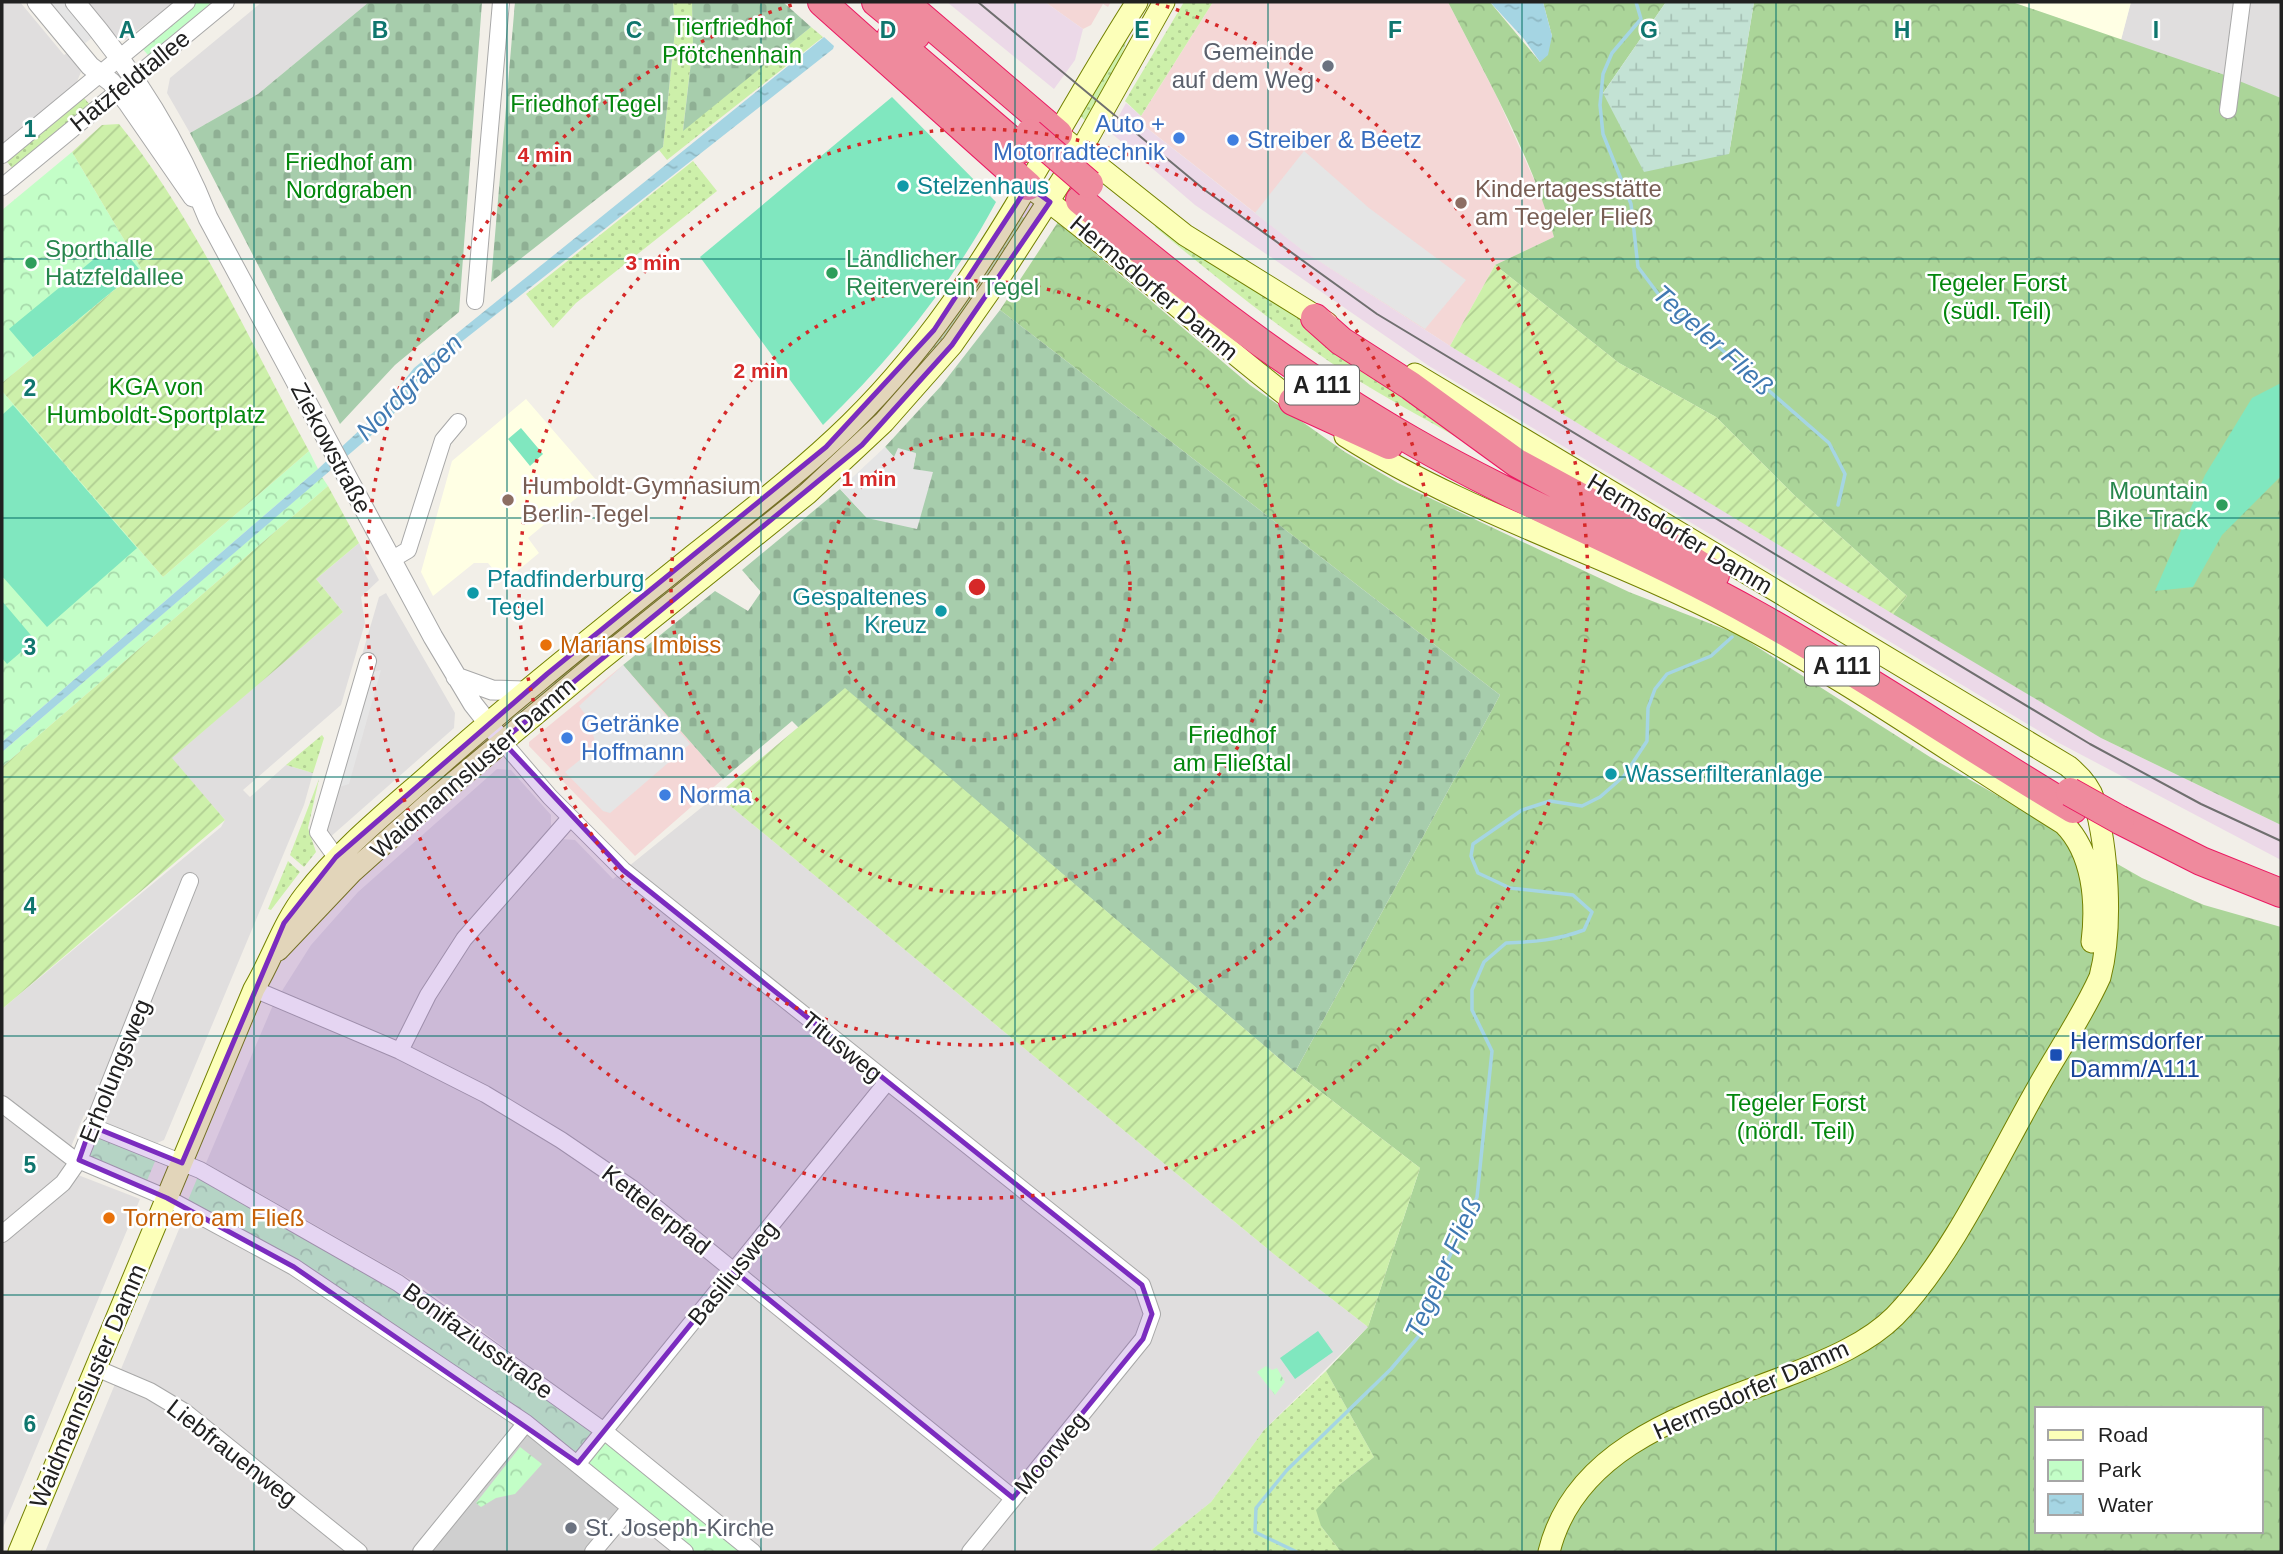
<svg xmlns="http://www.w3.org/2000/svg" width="2283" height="1554" font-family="Helvetica,sans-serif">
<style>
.residential{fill:#e0dede}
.commercial{fill:#f4d7d6}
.education{fill:#ffffe4}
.religious{fill:#cfcfcf}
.railway{fill:#ecd9e8}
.grass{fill:url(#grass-dots)}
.forest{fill:url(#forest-crowns);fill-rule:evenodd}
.wetland{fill:url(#wetland-marsh)}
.cemetery{fill:url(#cemetery-stones)}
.park{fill:url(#park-crowns)}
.garden{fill:url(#garden-furrows)}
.pitch{fill:#80e7bf}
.parking{fill:#e5e5e5}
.water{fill:url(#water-ripples)}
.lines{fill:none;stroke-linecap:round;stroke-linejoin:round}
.stream{stroke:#a5d5e3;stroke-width:3.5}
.minor-casing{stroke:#a8a8a8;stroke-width:18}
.tertiary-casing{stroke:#a8a8a8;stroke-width:21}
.secondary-casing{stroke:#738100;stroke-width:23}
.motorway-casing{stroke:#eb1a62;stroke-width:30}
.minor{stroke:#fff;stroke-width:16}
.tertiary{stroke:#fff;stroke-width:19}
.secondary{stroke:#fcffb9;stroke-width:21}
.motorway{stroke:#ef8a9d;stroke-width:28}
.tram{stroke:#6f6f6f;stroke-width:2}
.motorway-bridge-casing{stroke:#eb1a62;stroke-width:30;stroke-linecap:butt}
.motorway-bridge{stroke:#ef8a9d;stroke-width:28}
.marked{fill:#7b2cbf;fill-opacity:0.2;stroke:#7b2cbf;stroke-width:5;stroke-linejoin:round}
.grid{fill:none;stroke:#0f766e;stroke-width:2;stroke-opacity:0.55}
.ring{fill:none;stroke:#d62828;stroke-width:3.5;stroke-dasharray:3.5 7}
.worship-dot{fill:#6b7280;stroke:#fff;stroke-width:2.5}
.shop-dot{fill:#3f7fe0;stroke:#fff;stroke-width:2.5}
.culture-dot{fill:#0f9aa8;stroke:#fff;stroke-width:2.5}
.education-dot{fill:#8d6e63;stroke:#fff;stroke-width:2.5}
.leisure-dot{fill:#2e9e5b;stroke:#fff;stroke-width:2.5}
.food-dot{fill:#e8710a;stroke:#fff;stroke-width:2.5}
.transit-dot{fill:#1a4fb4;stroke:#fff;stroke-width:2.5}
.labels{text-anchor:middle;stroke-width:5;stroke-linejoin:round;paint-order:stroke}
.shield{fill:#fff;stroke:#646464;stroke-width:2}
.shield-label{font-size:23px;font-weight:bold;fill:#212121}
.park-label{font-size:24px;fill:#03870d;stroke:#fff}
.worship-label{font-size:24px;fill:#5b616d;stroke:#fff;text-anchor:end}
.street-label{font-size:24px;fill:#212121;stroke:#fff}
.shop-label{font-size:24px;fill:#366cbe;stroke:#fff;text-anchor:start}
.culture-label{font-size:24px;fill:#0d838f;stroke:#fff;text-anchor:start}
.education-label{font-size:24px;fill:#785e54;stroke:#fff;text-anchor:start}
.leisure-label{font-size:24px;fill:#27864d;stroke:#fff;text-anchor:start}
.food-label{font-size:24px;fill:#c56008;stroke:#fff;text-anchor:start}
.transit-label{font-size:24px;fill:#164399;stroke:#fff;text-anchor:start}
.water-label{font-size:26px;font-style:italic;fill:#417ab2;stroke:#fff}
.grid-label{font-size:23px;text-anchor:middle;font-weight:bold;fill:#0f766e;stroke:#fff;stroke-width:5;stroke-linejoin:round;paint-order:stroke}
.centre{fill:#d62828;stroke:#fff;stroke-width:3.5}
.ring-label{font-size:21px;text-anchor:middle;font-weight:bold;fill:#d62828;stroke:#fff;stroke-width:5;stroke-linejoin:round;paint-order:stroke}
</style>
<defs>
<pattern id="grass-dots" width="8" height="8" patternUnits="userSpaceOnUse" patternTransform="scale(1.75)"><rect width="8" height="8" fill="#cdf0aa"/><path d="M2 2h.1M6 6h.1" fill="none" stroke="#b0ce92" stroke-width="1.8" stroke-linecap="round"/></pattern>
<pattern id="forest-crowns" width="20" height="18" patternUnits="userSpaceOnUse" patternTransform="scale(1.75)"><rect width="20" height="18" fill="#abd599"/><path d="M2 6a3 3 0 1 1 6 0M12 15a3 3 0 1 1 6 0" fill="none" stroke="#93b784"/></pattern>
<pattern id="wetland-marsh" width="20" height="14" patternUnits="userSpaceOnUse" patternTransform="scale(1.75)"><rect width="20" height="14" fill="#c3e2d4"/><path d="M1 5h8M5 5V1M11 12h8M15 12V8" fill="none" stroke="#a7c2b6"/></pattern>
<pattern id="cemetery-stones" width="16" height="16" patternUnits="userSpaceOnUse" patternTransform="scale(1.75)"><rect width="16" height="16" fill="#a7cdac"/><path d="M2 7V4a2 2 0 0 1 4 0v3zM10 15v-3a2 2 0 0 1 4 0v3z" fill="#8fb094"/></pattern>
<pattern id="park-crowns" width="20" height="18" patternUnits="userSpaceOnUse" patternTransform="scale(1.75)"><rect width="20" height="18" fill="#c3fec7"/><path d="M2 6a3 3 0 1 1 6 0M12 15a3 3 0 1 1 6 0" fill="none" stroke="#a7d9ab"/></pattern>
<pattern id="garden-furrows" width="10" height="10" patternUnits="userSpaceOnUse" patternTransform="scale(1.75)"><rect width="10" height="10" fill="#cdf0aa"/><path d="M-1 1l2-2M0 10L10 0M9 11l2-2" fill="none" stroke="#b0ce92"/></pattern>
<pattern id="water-ripples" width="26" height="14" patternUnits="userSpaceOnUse" patternTransform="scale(1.75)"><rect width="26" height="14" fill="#a5d5e3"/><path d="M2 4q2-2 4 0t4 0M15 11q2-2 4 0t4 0" fill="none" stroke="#8eb7c2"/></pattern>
</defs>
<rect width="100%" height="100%" fill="#f2efe8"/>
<path class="residential" d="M2,2H20L64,55L69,52L81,72L76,84L2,145Z
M86,2H174L125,40L115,37Z
M262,2H369L258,94L190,133L167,93L170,78Z
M2131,2H2281V98L2121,40Z
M359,543L379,580L361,597L365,623L341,705L243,790L250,797L286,765L313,773L304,805L164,1140L157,1143L84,1115L64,1164L78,1175L140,1199L2,1530V1009L221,827L225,820L171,758L343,612L316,579Z
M386,593L455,713L454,728L328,839L325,828L373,658L362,655L379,597Z
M497,769L511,770L551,815V829L562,839L575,840L613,879L717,795L1275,1255L1368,1327L1264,1430L1211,1502L1149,1552H764L600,1419L419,1284L206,1163L273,1005L311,945L358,892Z
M188,1215L293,1270L518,1424L417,1552H367L189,1409L121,1369L184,1217Z
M115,1384L132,1388L181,1416L353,1552H45Z
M633,1517L678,1552H600Z"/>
<path class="commercial" d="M1045,2H1111L1108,7L1103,4L1091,25L1083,29Z
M1213,2H1448L1497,97L1545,204L1554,237L1495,265L1450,346L1305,252L1138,121Z
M623,665L723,779L635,856L529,746V742Z"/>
<path class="education" d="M2012,2H2131L2121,40Z
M526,399L597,481L528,538L539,553L504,582L488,563H474L433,596L421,572L452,461Z"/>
<path class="religious" d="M524,1430L621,1506L587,1552H425Z"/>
<path class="railway" d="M947,2H1045L1083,29L1075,60L1054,89Z
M1126,103L1141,116L1139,122L1305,252L1450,346L2101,738L2281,825V860L2059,743L1429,366L1195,205L1110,132Z"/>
<path class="grass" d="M673,2H692L693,45L683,130L811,27L823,37L667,160L659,150L663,147L675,30Z
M1184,2H1213L1141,116L1125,101Z
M1124,35L1128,37L1119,62L1087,122L1080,116Z
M84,98L91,106L14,170L7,162Z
M693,161L717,191L576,303L553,328L526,294Z
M1019,215L1026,219L930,360L873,423L867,418Z
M1157,224L1210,263L1341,344L1460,435L1458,438C1422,417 1386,398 1351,376C1282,331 1218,279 1155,227Z
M704,554L711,562L513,722L511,719L555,682L569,665Z
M322,735L324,738L313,773L286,765Z
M319,779L308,828L316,852L304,867L290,855Z
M288,861L300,872L271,910L268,909Z
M1326,1371L1374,1457L1339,1485L1321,1526L1341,1552H1149L1211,1502L1264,1430Z"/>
<path class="forest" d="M1448,2H1490L1540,62L1552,36L1543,2H1666L1603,93L1729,154L1754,2H2012L2222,74L2281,98V825L2101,738L1893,614L1907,596L1794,495L1716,417L1619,363L1495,265L1554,237C1531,155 1487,78 1448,2Z
M1058,222L1250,385L1345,452L1398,483L1629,592L1737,634L1930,757L2142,878L2204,905L2281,927V1552H1341L1321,1526L1316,1510L1339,1485L1374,1457L1326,1371L1368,1327L1420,1168L1295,1072L1500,695L1000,310ZM2036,1409H2260V1531H2036Z"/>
<path class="wetland" d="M1666,2H1754L1729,154L1644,172L1603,93Z"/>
<path class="cemetery" d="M369,2H482L459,312L395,365L340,424L190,133L258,94Z
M515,2H673L675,30L663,147L491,282Z
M692,2H783L811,27L683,131L693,45Z
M1000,310L1500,695L1295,1072L845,689L799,728L792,721L723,779L623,665L715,591L748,611L761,592L742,570L840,489L867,518L913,469L916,454L894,457L885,447L941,386Z"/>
<path class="park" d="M196,2H212L148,55L141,47Z
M72,152L141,268L2,383V210Z
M2,391L163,577L309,451L318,469L2,742Z
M322,477L328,486L2,767V752Z
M99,1136L156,1159L146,1183L91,1160L88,1154Z
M199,1174L397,1287L609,1439L746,1552H694L525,1417L186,1205Z
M1266,1366L1272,1370L1277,1368L1285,1382L1275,1395L1257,1372Z
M520,1447L542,1464L515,1494L496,1498L481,1507L476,1503Z"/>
<path class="garden" d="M119,124C194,216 252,346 309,451L163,577L2,391V383L141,268L72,152L102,125Z
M1495,265L1619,363L1716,417L1794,495L1907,596L1893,614L1450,346Z
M328,486L359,543L316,579L343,612L172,758L225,820L2,1009V767Z
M845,688L1295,1072L1420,1168L1368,1327L1275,1255L717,795Z"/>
<path class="pitch" d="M892,97L996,202C951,286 891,359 823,425L700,257Z
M116,241L139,269L33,357L9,329Z
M2281,383V476L2222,535L2193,587L2155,591L2205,475L2252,398Z
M13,405L137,548L47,627L2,576V415Z
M521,428L543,454L530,466L508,439Z
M2,601L35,640L7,664L2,658Z
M1318,1331L1333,1352L1295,1379L1280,1358Z"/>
<path class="parking" d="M46,2H65L94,36L83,45Z
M1304,151L1369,208L1466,280L1425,329L1305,252L1255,213Z
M885,447L894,457L898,448L916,453L913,469L933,472L917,529L867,518L840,489Z
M623,665L690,744L610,813L603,811L565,772L596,747L590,721L579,706Z
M381,670L349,784L336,788L369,673Z"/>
<path class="water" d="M1490,2H1543L1552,36L1548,55L1540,62L1524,39Z
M824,37L834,46L833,49L446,354L425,374L388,421L2,752V742L318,469L380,411L414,368Z"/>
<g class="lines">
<path class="stream" d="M1636,2L1641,19L1612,53L1603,74L1600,105L1603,134L1631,204L1638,267L1659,295L1829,443L1845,474L1838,505
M1297,1552L1255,1532L1256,1508L1287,1470L1391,1369L1418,1337L1434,1290L1477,1197L1492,1051L1472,1010V990L1484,962L1506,943C1535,942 1557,940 1584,930L1592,912L1573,895L1510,888L1478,873L1471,856L1473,844L1522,810L1550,801L1582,806L1600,797L1624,776L1647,741L1648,708L1655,689L1667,674L1711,656L1732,637"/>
<g class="minor-casing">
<path id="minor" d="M2228,110L2242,2
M2,155L187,2
M2,187L226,2
M475,301L501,2
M391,560L408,550L443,440L458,422
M502,741L550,797L623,870L1142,1285L1152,1314L1143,1339L970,1552
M336,857L318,832L368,661
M254,989L400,1051L485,1094L561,1140L633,1189L1013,1498
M400,1051L428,995L464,939L570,818
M2,1104L71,1157L167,1198L294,1267L526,1423L685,1552
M91,1126L200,1170L398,1283L604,1431L753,1552
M2,1234L63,1183L79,1160L190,881
M96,1368L150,1391L185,1412L359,1552
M578,1463L887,1082
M421,1552L526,1423
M593,1552L630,1508"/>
</g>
<g class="tertiary-casing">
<path id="tertiary" d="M37,2L90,66L111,82L128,103L193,197
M75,2C132,68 176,137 208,218L433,637L473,704L502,741
M456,677L492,690L526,691"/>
</g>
<g class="secondary-casing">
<path id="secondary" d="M1058,134L1185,235L1327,323
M1028,186C1123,256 1209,337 1304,409
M1415,374L2068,766C2079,775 2090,786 2094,800C2108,849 2113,928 2100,977C2083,1015 2058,1051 2038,1087C1998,1157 1951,1259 1895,1316C1868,1343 1829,1359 1794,1373C1702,1409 1576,1441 1549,1552
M1345,436C1466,513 1604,554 1731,619C1847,679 1954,756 2064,824C2093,853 2097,902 2092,942
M278,950L351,873L427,805L598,662L807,494L884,422L952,345L1001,275L1080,152L1164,2
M19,1552L254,989C273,957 283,923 305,895C341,849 387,812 431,773C516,697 606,626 695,554C748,512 802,471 850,424C977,300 1043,148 1137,2"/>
</g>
<g class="motorway-casing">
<path id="motorway" d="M822,2L1028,186
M876,2L916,35
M904,2L1058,134
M891,37L1021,149
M1080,200C1185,288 1292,372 1412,441C1524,506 1645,552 1758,616C1865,676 1967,746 2073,809
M1315,318L1341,341L1411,386L1517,463L1665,543L1715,575
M1293,401L1389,445
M2120,820L2201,861L2281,893"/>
</g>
<use href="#minor" class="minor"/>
<use href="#tertiary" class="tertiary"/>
<use href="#secondary" class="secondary"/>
<use href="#motorway" class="motorway"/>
<path class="tram" d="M978,2L1206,191L1377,314L2090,744L2201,804L2281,841"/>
<g class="motorway-bridge-casing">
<path id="motorway-bridge" d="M1030,133L1089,184
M2070,792L2120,820"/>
</g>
<use href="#motorway-bridge" class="motorway-bridge"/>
</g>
<path class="marked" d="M1028,186L1050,202L952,345L862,445L502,741L623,870L1142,1285L1152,1314L1143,1339L1013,1498L734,1271L578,1463L294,1267L167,1198L79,1160L91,1126L182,1163L284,923L336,857L547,674L826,447L934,330Z"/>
<path class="grid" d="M254,2V1552M507,2V1552M761,2V1552M1015,2V1552M1268,2V1552M1522,2V1552M1776,2V1552M2029,2V1552M2,259H2281M2,518H2281M2,777H2281M2,1036H2281M2,1295H2281"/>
<g class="ring">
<circle cx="977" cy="587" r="153"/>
<circle cx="977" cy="587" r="306"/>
<circle cx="977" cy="587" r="458"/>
<path d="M1156 3A611 611 0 1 1 798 3"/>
</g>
<g class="worship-dot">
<circle cx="1328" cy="66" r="7"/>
<circle cx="571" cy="1528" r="7"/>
</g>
<g class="shop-dot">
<circle cx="1179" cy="138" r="7"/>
<circle cx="1233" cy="140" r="7"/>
<circle cx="567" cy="738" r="7"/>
<circle cx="665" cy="795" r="7"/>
</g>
<g class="culture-dot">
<circle cx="903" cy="186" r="7"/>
<circle cx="473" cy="593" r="7"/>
<circle cx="941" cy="611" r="7"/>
<circle cx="1611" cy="774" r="7"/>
</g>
<g class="education-dot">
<circle cx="1461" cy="203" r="7"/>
<circle cx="508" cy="500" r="7"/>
</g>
<g class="leisure-dot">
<circle cx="31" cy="263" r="7"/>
<circle cx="832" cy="273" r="7"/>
<circle cx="2222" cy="505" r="7"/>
</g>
<g class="food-dot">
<circle cx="546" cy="645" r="7"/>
<circle cx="109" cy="1218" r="7"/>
</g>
<rect class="transit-dot" x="2049" y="1048" width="14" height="14" rx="3.5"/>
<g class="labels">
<g class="shield">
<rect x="1285" y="365.5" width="74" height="39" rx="5"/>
<rect x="1805" y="646.5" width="74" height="39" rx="5"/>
</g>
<g class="shield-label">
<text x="1322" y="393">A 111</text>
<text x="1842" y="674">A 111</text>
</g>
<g class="park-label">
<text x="732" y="35">Tierfriedhof<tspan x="732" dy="28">Pfötchenhain</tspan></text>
<text x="586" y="112">Friedhof Tegel</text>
<text x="349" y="170">Friedhof am<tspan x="349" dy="28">Nordgraben</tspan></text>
<text x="1997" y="291">Tegeler Forst<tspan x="1997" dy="28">(südl. Teil)</tspan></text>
<text x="156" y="395">KGA von<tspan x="156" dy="28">Humboldt-Sportplatz</tspan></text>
<text x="1232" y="743">Friedhof<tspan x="1232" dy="28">am Fließtal</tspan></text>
<text x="1796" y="1111">Tegeler Forst<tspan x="1796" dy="28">(nördl. Teil)</tspan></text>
</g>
<g class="worship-label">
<text x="1314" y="60">Gemeinde<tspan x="1314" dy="28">auf dem Weg</tspan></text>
<text x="585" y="1536" text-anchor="start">St. Joseph-Kirche</text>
</g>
<g class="street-label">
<text transform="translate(130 81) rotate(-39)" y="8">Hatzfeldtallee</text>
<text transform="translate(1154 288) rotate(40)" y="8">Hermsdorfer Damm</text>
<text transform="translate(331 448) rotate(62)" y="8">Ziekowstraße</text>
<text transform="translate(1680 534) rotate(31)" y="8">Hermsdorfer Damm</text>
<text transform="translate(473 768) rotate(-41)" y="8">Waidmannsluster Damm</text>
<text transform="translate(842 1047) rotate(39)" y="8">Titusweg</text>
<text transform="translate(115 1071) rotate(-68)" y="8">Erholungsweg</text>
<text transform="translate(656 1210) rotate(38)" y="8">Kettelerpfad</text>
<text transform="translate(733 1273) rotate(-51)" y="8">Basiliusweg</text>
<text transform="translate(478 1341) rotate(36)" y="8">Bonifaziusstraße</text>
<text transform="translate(88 1386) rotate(-67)" y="8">Waidmannsluster Damm</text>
<text transform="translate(1751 1390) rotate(-24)" y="8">Hermsdorfer Damm</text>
<text transform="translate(232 1453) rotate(38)" y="8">Liebfrauenweg</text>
<text transform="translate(1051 1453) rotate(-50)" y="8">Moorweg</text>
</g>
<g class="shop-label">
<text x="1165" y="132" text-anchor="end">Auto +<tspan x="1165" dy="28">Motorradtechnik</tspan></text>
<text x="1247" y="148">Streiber &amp; Beetz</text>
<text x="581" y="732">Getränke<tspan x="581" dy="28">Hoffmann</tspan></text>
<text x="679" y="803">Norma</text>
</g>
<g class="culture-label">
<text x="917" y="194">Stelzenhaus</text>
<text x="487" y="587">Pfadfinderburg<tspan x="487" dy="28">Tegel</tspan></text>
<text x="927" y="605" text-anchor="end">Gespaltenes<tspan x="927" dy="28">Kreuz</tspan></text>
<text x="1625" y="782">Wasserfilteranlage</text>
</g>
<g class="education-label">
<text x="1475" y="197">Kindertagesstätte<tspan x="1475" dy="28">am Tegeler Fließ</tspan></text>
<text x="522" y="494">Humboldt-Gymnasium<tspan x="522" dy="28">Berlin-Tegel</tspan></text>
</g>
<g class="leisure-label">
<text x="45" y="257">Sporthalle<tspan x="45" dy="28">Hatzfeldallee</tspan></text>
<text x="846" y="267">Ländlicher<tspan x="846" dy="28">Reiterverein Tegel</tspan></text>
<text x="2208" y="499" text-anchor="end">Mountain<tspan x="2208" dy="28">Bike Track</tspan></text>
</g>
<g class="food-label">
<text x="560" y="653">Marians Imbiss</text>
<text x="123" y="1226">Tornero am Fließ</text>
</g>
<g class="transit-label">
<text x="2070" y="1049">Hermsdorfer<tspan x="2070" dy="28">Damm/A111</tspan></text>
</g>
<g class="water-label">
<text transform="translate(1713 340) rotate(42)" y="9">Tegeler Fließ</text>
<text transform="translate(409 387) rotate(-45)" y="9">Nordgraben</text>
<text transform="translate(1443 1268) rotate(-66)" y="9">Tegeler Fließ</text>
</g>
</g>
<g class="grid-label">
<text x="127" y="38">A</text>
<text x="380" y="38">B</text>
<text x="634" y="38">C</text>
<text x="888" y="38">D</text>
<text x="1142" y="38">E</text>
<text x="1395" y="38">F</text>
<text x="1649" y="38">G</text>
<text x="1902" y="38">H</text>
<text x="2156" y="38">I</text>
<text x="30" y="137">1</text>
<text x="30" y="396">2</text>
<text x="30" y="655">3</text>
<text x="30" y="914">4</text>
<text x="30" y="1173">5</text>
<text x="30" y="1432">6</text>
</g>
<circle cx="977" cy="587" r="10" class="centre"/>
<g class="ring-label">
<text x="545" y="162">4 min</text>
<text x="653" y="270">3 min</text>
<text x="761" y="378">2 min</text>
<text x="869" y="486">1 min</text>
</g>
<rect width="2283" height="1554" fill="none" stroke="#212121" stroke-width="7"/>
<rect x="2035" y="1407" width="228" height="126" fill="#ffffff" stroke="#a6a6a6" stroke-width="2"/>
<rect x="2048" y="1430" width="35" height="10" fill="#fcffb9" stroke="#a6a6a6" stroke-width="2"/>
<text x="2098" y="1442" font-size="21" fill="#212121">Road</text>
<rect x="2048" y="1460" width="35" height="21" fill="url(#park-crowns)" stroke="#a6a6a6" stroke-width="2"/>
<text x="2098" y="1477" font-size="21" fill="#212121">Park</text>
<rect x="2048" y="1494" width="35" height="21" fill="url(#water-ripples)" stroke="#a6a6a6" stroke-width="2"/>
<text x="2098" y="1512" font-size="21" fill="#212121">Water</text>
</svg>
